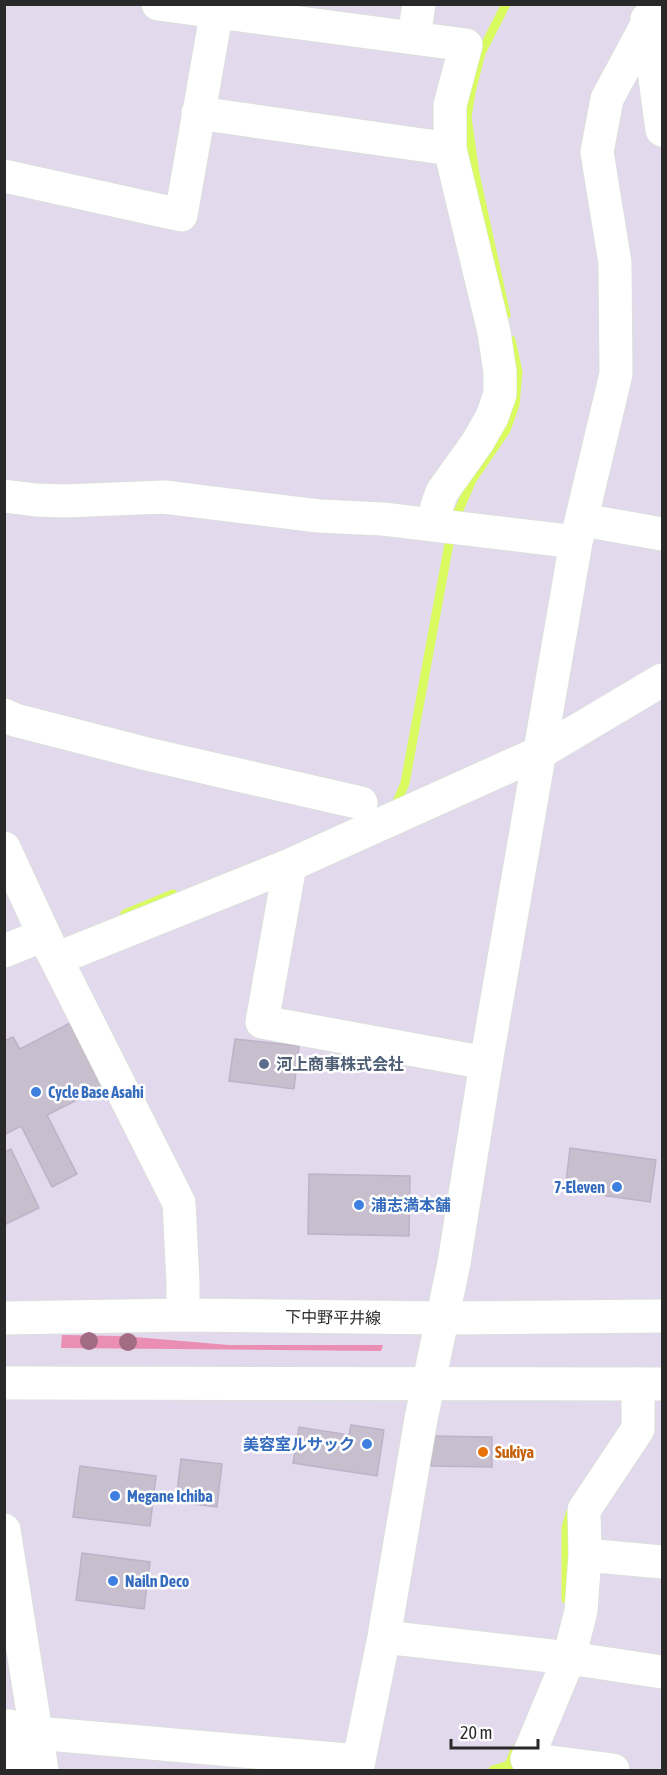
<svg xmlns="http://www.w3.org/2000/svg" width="667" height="1775" font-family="'Asap Condensed','Noto Sans JP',sans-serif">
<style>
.green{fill:#ea8eb3}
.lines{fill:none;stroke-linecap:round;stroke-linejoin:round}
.stream{stroke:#dafb5f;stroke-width:9}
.building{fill:#c7bece;stroke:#bfb2c8;stroke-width:1.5}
.street-casing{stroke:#d3e4ce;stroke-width:34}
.secondary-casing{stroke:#d3e4ce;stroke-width:34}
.street{stroke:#fff;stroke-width:33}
.secondary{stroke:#fff;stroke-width:33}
.tree{fill:#a26c82}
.service-dot{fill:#5c6f8a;stroke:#fff;stroke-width:2}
.shop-dot{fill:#3f7fe0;stroke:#fff;stroke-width:2}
.food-dot{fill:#e8710a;stroke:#fff;stroke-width:2}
.labels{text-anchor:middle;stroke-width:5;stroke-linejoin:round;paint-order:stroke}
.service-label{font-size:16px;font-weight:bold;fill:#4e5e75;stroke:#fff;text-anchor:start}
.shop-label{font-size:16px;font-weight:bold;fill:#366cbe;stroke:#fff;text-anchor:start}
.street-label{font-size:16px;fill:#292929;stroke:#fff}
.food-label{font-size:16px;font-weight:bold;fill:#c56008;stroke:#fff;text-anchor:start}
</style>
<rect width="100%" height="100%" fill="#e3d9ed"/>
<path class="green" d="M62,1335L122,1336L229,1345H383L381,1351L61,1348Z"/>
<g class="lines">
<path class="stream" d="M506,4L481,53L471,92L467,117L475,174L506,315
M395,807L405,783L450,538L459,510L472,480L506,430L515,405L518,372L511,340
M125,914L173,894
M566,1599V1527L571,1511
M493,1770L509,1765
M509,1770V1765L515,1750"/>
</g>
<path class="building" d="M70,1023L103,1087L47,1115L77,1174L52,1187L21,1126L4,1135V1041L13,1037L20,1049Z
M235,1039L299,1046L294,1089L229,1081Z
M570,1148L656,1160L650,1202L565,1190Z
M11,1149L39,1208L4,1225V1152Z
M309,1174L410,1176L409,1236L308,1234Z
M351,1425L384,1430L377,1476L293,1463L299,1427L349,1435Z
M431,1436L492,1437V1467L431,1466Z
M181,1459L222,1464L217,1507L176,1502Z
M80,1466L156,1476L150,1526L73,1517Z
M82,1553L150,1562L144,1609L76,1600Z"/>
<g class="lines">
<g class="street-casing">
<path id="street" d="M158,4L466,45L450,105V149
M647,19L662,130
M414,37L419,4
M198,113L450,149L494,332L500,372V394L492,417L477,443L442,492L437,506L436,525
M4,176L181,215L218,4
M4,496L36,500L64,501L164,497L319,516L383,519L576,542
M583,520L662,534
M4,715L15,720L147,754L361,803
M4,848L47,941L179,1203L183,1282V1315
M290,865L262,1022L486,1063
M4,951L44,935
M56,959L290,865L541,752L662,680
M585,1555L662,1562
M384,1637L569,1658L662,1672
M9,1726L36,1733L359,1761
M357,1770L384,1637L421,1419L454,1263L486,1063L576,542L616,374L615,263L597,152L607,99L658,4
M613,1770L527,1759L569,1658L581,1611L585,1555L584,1510L638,1429V1384"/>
</g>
<g class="secondary-casing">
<path id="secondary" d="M4,1318L183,1315L443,1318L662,1316
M4,1383L662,1384
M4,1530L42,1770
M4,1726L11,1770"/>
</g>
<use href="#street" class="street"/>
<use href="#secondary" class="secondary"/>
</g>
<g class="tree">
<circle cx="89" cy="1341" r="9"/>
<circle cx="128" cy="1342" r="9"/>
</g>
<circle class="service-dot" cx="264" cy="1064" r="6"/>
<g class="shop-dot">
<circle cx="36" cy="1092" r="6"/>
<circle cx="617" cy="1187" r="6"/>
<circle cx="359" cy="1205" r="6"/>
<circle cx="367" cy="1444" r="6"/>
<circle cx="115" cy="1496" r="6"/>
<circle cx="113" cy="1581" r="6"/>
</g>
<circle class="food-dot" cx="483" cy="1452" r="6"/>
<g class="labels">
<g class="service-label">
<text x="276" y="1070">河上商事株式会社</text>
</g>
<g class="shop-label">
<text x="48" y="1098">Cycle Base Asahi</text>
<text x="605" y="1193" text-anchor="end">7-Eleven</text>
<text x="371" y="1211">浦志満本舗</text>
<text x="355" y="1450" text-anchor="end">美容室ルサック</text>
<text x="127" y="1502">Megane Ichiba</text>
<text x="125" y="1587">Nailn Deco</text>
</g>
<g class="street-label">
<text transform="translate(333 1317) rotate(1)" y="6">下中野平井線</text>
</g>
<g class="food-label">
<text x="495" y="1458">Sukiya</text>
</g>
</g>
<rect width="667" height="1775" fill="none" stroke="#292929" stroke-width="12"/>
<path d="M451 1739v9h87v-9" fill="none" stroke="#292929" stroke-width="3"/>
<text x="460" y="1739" font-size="18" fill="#292929" stroke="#ffffff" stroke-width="4.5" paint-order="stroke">20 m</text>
</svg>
